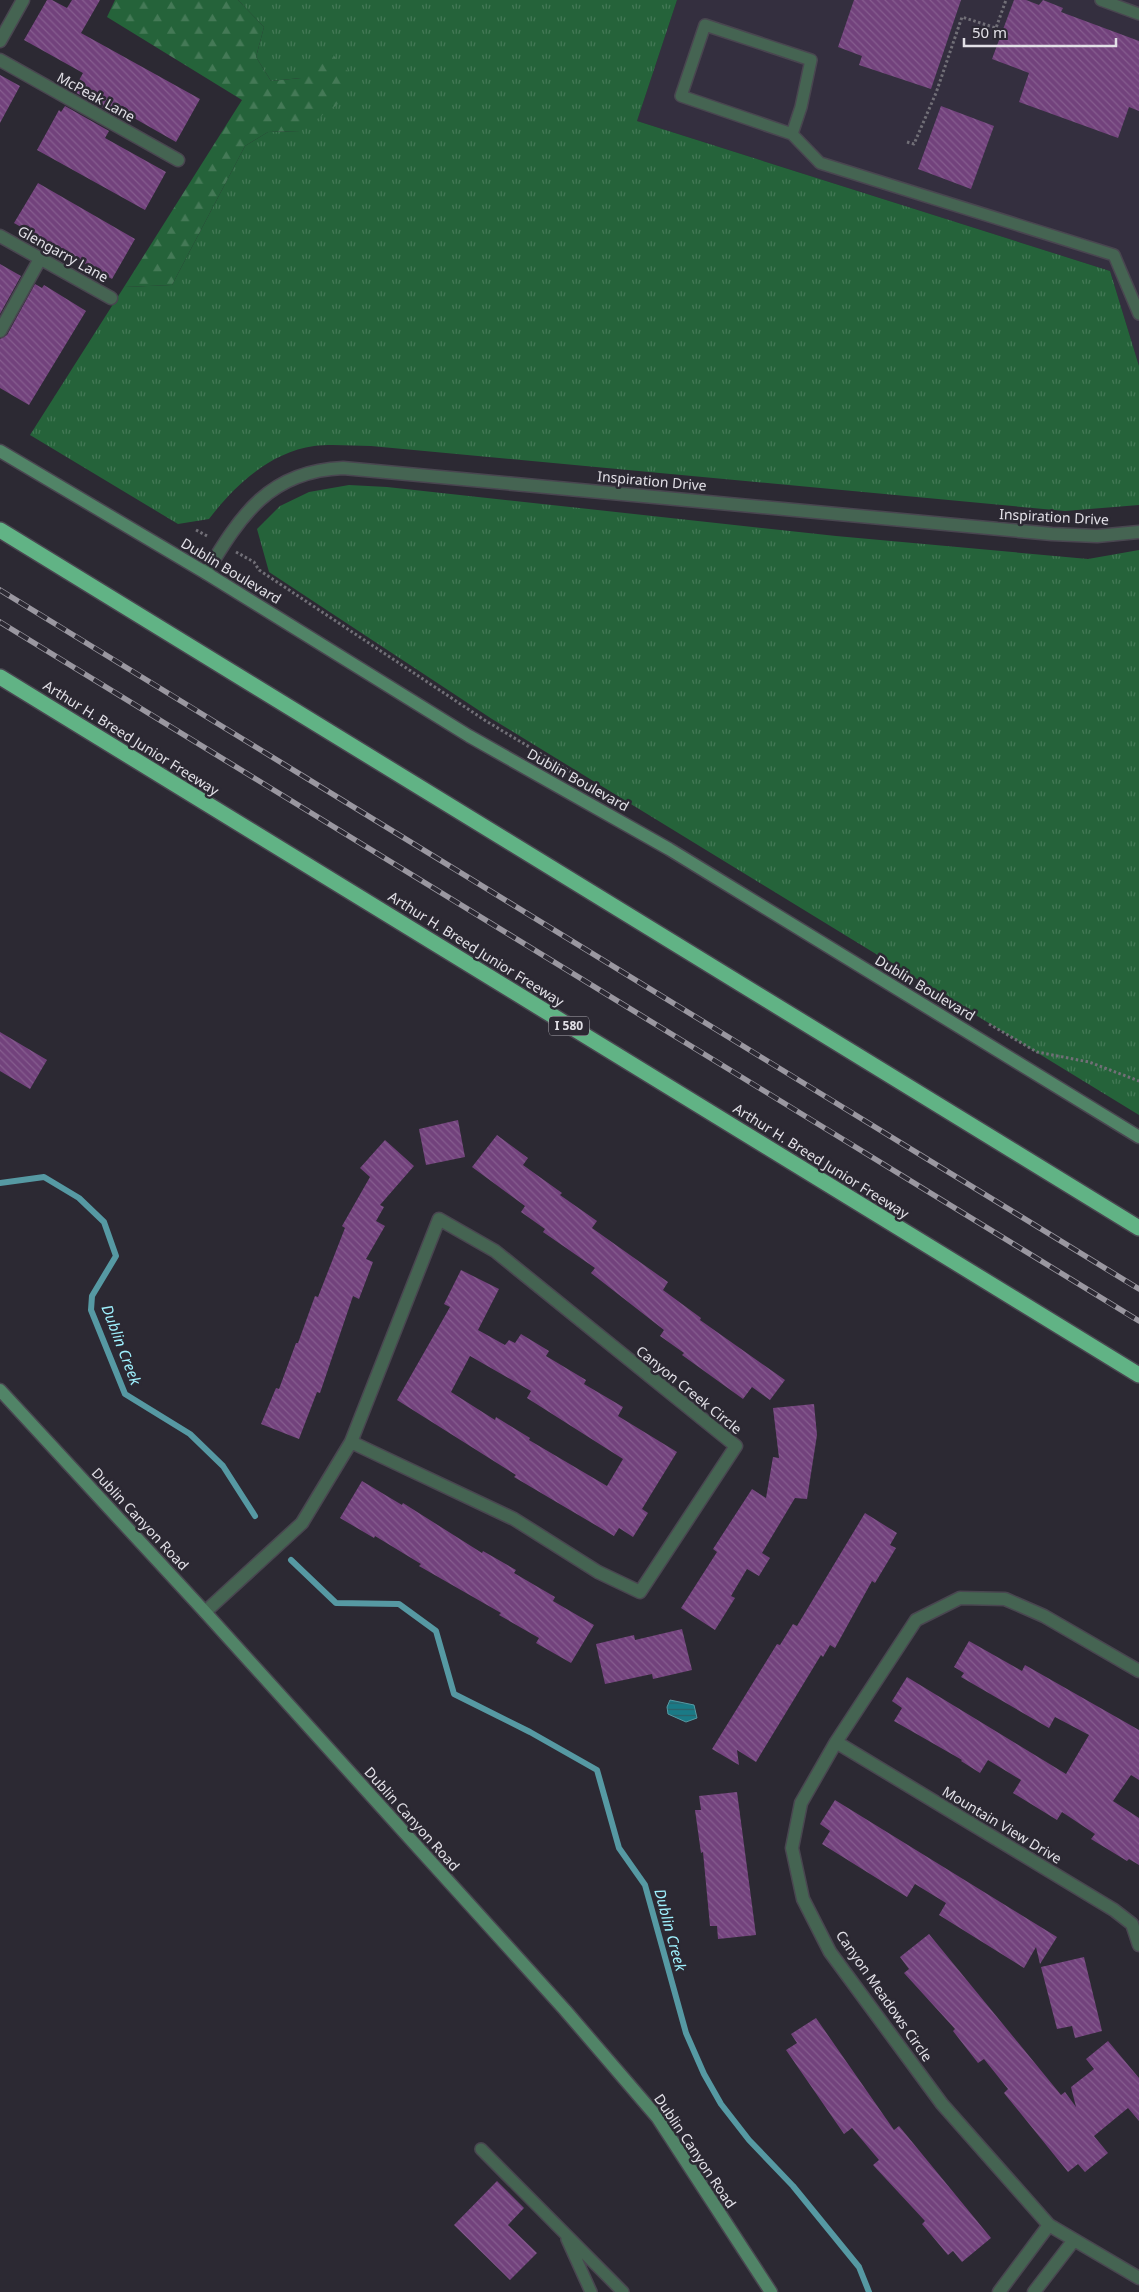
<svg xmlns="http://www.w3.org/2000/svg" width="1139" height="2292" font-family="'Noto Sans',sans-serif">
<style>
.built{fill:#342f3f}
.grass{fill:url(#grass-tufts)}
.forest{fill:url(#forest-firs)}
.water{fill:url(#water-rules);stroke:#5699a3}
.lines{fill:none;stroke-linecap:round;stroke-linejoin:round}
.stream{stroke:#5699a3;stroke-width:6}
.building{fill:url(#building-back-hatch);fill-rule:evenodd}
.lane-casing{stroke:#494650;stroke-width:14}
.street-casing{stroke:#494650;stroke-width:15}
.secondary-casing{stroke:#494650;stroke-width:15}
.highway-casing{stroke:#494650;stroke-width:18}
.path{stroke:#716f77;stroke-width:3;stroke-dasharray:2.5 2.5;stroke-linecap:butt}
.lane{stroke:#456452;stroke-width:11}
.street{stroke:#456452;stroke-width:12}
.secondary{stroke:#518467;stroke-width:12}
.highway{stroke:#61b385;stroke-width:15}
.rail-casing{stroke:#9a97a0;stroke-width:5.5}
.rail{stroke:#2c2933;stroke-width:4;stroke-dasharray:11;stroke-linecap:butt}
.labels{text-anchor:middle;stroke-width:5;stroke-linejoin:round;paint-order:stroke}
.shield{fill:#2c2933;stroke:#aba9b1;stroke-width:1}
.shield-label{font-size:12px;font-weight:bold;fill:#e2e0e7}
.street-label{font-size:14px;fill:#e2e0e7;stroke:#2c2933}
.water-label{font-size:15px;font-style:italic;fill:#9ff1fe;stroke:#2c2933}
</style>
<defs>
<pattern id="grass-tufts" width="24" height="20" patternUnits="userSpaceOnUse" patternTransform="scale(1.25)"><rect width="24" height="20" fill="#25633a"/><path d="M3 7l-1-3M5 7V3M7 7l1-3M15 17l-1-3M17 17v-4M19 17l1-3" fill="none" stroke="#447956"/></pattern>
<pattern id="forest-firs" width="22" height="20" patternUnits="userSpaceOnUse" patternTransform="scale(1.25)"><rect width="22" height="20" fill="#25633a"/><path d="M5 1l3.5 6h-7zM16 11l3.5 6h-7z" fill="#447956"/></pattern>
<pattern id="water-rules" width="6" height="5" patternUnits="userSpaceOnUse" patternTransform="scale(1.25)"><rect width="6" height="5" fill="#1a7a86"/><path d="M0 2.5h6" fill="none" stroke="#2d6169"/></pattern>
<pattern id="building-back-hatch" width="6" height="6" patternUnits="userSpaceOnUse" patternTransform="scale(1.25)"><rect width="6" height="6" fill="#72427c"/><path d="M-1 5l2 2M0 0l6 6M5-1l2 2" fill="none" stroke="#865d8f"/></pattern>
</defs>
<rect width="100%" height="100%" fill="#2c2933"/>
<path class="built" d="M677,0H1139V366L1110,271L637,121Z"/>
<path class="grass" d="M238,0H677L637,121L1110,271L1139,366V505L1065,511L371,446C353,446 332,444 314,446C270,452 234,486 209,519L178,524L30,435L124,287L172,285L245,146L268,132L300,131L301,78L271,81L256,57L264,27Z
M349,485L387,487L836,536L1088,559L1139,550V1115L492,719L269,572L257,529L280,506L309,492Z"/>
<path class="forest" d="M115,0H238L264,27L256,57L271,81L301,78L326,47L353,77L337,105L300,131L268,132L245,146L172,285L124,287L242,100L107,17Z"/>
<path class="water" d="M670,1700L694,1705L697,1718L686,1722L668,1714L667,1707Z"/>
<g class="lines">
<path class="stream" d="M0,1183L44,1177L79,1198L104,1222L116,1256L92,1296L91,1310L125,1394L190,1434L223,1466L255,1516
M291,1560L336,1603L399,1604L436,1631L454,1694L530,1732L597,1770L619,1848L645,1885L686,2033L704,2074L721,2104L749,2140L793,2186L859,2267L869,2292"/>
</g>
<path class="building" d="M47,0H52L67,8L72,0H100L81,33L200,99L176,142L120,110L117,116L73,91L83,73L24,40Z
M854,0H961L931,89L859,65L862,56L838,47Z
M1014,0H1026L1039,5L1043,0L1063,8L1061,12L1139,41V111L1129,107L1118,138L1019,102L1029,73L992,59Z
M0,75L20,86L0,123Z
M65,106L109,131L105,138L166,172L145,210L37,150L59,110L61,112Z
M941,106L994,126L971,189L918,169Z
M38,183L135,239L112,279L14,223Z
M0,264L21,276L0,314Z
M35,284L42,288L44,285L86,311L29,405L0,388V339L7,335Z
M0,1032L47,1060L30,1089L0,1071Z
M458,1120L465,1157L426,1165L419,1129Z
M497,1135L528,1158L523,1165L562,1193L560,1195L597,1221L592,1228L668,1282L663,1290L701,1318L700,1320L785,1380L770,1400L752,1387L743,1399L682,1355L684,1353L660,1336L664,1330L591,1273L595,1268L543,1232L545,1229L521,1212L525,1206L472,1167Z
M385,1140L414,1166L380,1205L384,1207L376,1221L385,1226L366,1259L373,1262L359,1299L353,1296L320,1393L317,1392L299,1439L261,1424L276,1388L279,1389L296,1343H298L315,1296L318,1297L345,1228L342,1226L370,1177L360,1168Z
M461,1270L499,1289L478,1330L505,1345L509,1340L515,1343L521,1334L549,1351L546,1356L586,1380L584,1384L623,1407L618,1416L677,1452L642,1509L648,1513L633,1537L619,1528L614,1536L514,1477L516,1475L397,1400L450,1307L444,1304ZM470,1356L531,1391L527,1398L623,1459L607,1486L529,1440L530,1438L496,1417L495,1420L451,1392Z
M814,1404L817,1435L807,1499L795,1498L762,1553L770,1558L759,1576L747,1569L731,1596L735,1598L715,1630L681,1608L717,1552L713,1549L752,1489L766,1498L773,1457L779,1458L773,1408Z
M362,1481L402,1505L403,1503L482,1553L483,1551L516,1570L514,1573L555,1597L553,1601L594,1625L571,1663L536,1643L539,1638L499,1615L501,1613L419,1566L421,1564L375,1536L374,1538L340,1518Z
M865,1513L897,1533L890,1545L896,1548L875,1583L872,1581L835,1648L830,1645L823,1657L821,1655L756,1762L737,1750L739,1765L712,1749L777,1644L780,1645L793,1624L797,1626Z
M682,1629L692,1670L653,1679L652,1674L605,1684L596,1644L634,1635L635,1640Z
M969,1641L1022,1671L1025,1665L1139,1730V1780L1131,1775L1113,1801L1139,1818V1865L1129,1859L1127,1861L1091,1839L1095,1834L1062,1812L1057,1820L1013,1793L1021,1780L988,1760L980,1773L961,1761L962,1760L894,1721L902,1708L892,1701L907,1677L1066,1774L1089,1735L1055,1717L1049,1728L961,1677L964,1673L954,1667Z
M737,1792L756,1935L718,1939L717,1926H710L703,1852L701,1853L695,1810H701L699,1796Z
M835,1800L1057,1937L1040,1964L1036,1947L1024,1968L939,1915L946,1903L915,1884L907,1897L822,1844L830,1831L820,1824Z
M929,1934L1061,2095L1065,2092L1076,2107L1071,2087L1094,2069L1086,2059L1108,2041L1139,2078V2121L1128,2108L1094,2136L1108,2153L1085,2172L1078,2164L1068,2172L1004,2093L1008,2089L984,2059L978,2063L953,2031L955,2029L904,1973L909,1969L900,1957Z
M1084,1957L1102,2031L1075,2038L1072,2026L1057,2029L1041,1967Z
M816,2018L894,2130L899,2126L991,2238L962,2262L953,2251L948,2255L922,2224L925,2221L873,2165L879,2160L852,2128L844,2134L786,2050L797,2043L791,2034Z
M497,2181L524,2208L508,2225L537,2253L510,2280L454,2225Z"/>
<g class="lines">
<g class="lane-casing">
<path id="lane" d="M1101,0L1139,14
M792,134L681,96L705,25L811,60L801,107L792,134L820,163L1114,255L1139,314
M481,2149L623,2292
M567,2239L591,2292"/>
</g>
<g class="street-casing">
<path id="street" d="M0,41L23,0
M0,60L178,160
M0,236L111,298
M0,331L40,259
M206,573C241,515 269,471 343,468L1052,534L1097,536L1139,532
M205,1612L302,1523L351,1442L439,1219L495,1251L736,1446L640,1592L598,1572L514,1519L351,1442
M1139,1671L1044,1616L1005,1599L960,1598L916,1620L836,1742L801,1803L792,1848L803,1899L830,1952L942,2104L1049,2225L1139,2278
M836,1742L1114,1910L1132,1924L1139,1945
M999,2292L1049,2225
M1034,2292L1074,2240"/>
</g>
<g class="secondary-casing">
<path id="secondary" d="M0,451L206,573L469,736L669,849L1139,1137
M0,1390L205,1612L565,2010L657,2117L771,2292"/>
</g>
<g class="highway-casing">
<path id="highway" d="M0,530L1139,1228
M0,677L1139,1375"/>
</g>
<path class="path" d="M907,142L914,144L936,93L962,17L996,28L1006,0
M196,530L209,537
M236,552L254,562L259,570L486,721L586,781
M989,1024L1037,1052L1089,1062L1139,1081"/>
<use href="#lane" class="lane"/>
<use href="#street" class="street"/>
<use href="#secondary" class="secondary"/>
<use href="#highway" class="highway"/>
<g class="rail-casing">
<path id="rail" d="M0,590L1139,1289
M0,622L1139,1321"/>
</g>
<use href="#rail" class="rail"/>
</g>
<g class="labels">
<rect class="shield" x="549" y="1016.5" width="40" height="19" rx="4"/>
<g class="shield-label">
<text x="569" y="1030">I 580</text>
</g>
<g class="street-label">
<text transform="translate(96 97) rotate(29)" y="5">McPeak Lane</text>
<text transform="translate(63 254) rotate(29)" y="5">Glengarry Lane</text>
<text transform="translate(652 481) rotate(5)" y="5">Inspiration Drive</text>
<text transform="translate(1054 517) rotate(3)" y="5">Inspiration Drive</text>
<text transform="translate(231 571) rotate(31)" y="5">Dublin Boulevard</text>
<text transform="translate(131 738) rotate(32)" y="5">Arthur H. Breed Junior Freeway</text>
<text transform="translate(578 780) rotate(29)" y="5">Dublin Boulevard</text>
<text transform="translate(476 949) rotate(32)" y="5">Arthur H. Breed Junior Freeway</text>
<text transform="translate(925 988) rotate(31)" y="5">Dublin Boulevard</text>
<text transform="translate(821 1161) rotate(32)" y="5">Arthur H. Breed Junior Freeway</text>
<text transform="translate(689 1390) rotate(39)" y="5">Canyon Creek Circle</text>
<text transform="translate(140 1519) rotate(47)" y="5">Dublin Canyon Road</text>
<text transform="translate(412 1819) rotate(48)" y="5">Dublin Canyon Road</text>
<text transform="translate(1002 1825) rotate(31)" y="5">Mountain View Drive</text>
<text transform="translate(884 1996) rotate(55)" y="5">Canyon Meadows Circle</text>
<text transform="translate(695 2151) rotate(56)" y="5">Dublin Canyon Road</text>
</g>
<g class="water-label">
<text transform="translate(121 1345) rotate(69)" y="5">Dublin Creek</text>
<text transform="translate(670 1930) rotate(75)" y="5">Dublin Creek</text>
</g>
</g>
<path d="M964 38v8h152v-8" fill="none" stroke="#e2e0e7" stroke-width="2.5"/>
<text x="972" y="38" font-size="15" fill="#e2e0e7" stroke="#2c2933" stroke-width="4" paint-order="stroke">50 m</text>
</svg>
